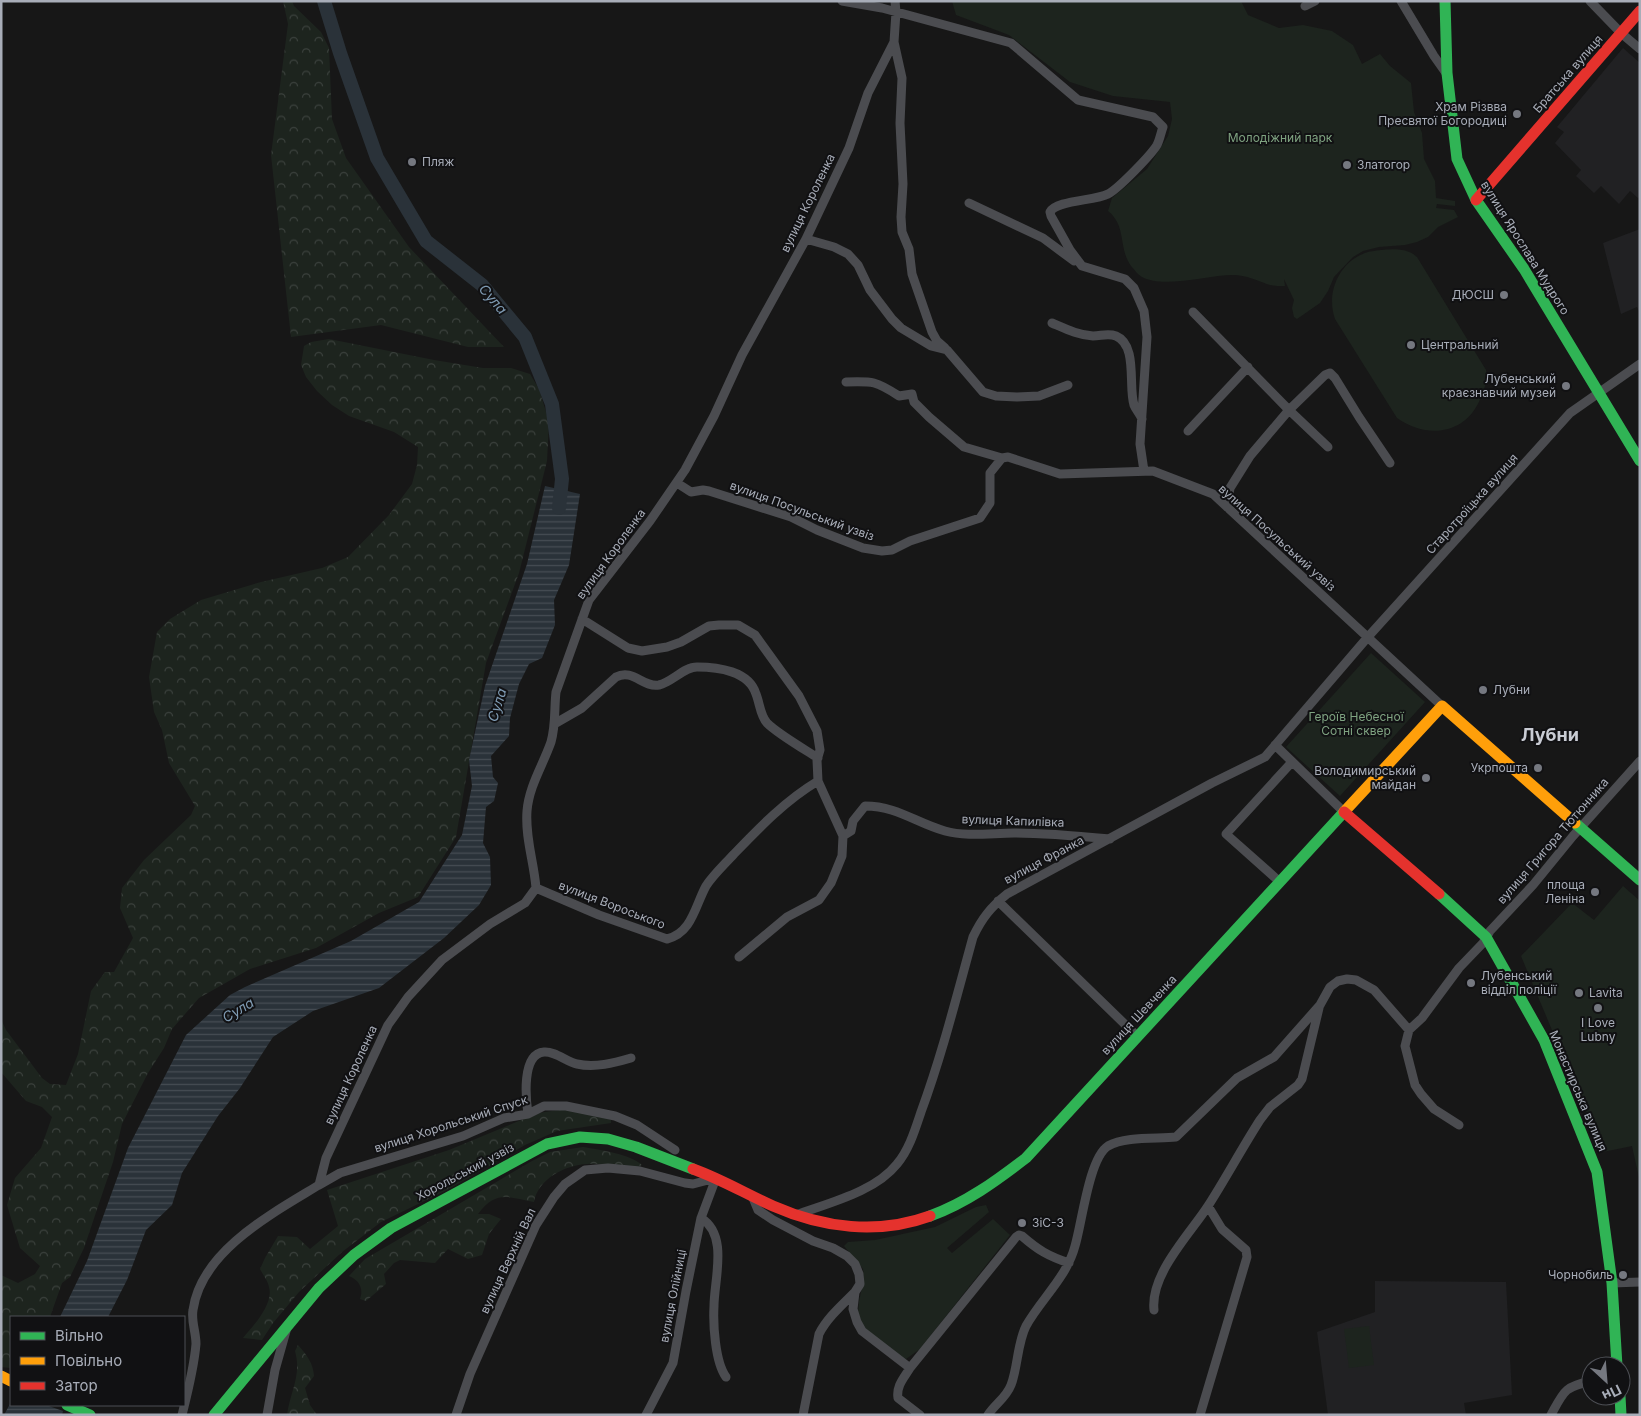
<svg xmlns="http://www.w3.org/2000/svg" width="1641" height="1416" font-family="Inter,sans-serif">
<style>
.built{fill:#212123}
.green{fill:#1d241e}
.forest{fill:url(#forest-crowns)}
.water{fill:url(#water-rules)}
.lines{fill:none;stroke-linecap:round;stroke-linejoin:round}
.river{stroke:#2a3239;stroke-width:14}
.street{stroke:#4b4c50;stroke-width:9}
.fast{stroke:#30b455;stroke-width:11}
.slow{stroke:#ff9f0a;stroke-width:11}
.jam{stroke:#e5322d;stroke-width:11}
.poi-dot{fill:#757880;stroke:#111113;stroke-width:2}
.labels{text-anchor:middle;stroke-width:4;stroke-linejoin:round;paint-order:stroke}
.street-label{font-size:12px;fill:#a8adb8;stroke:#111113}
.poi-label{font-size:12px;fill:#a8adb8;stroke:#111113;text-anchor:end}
.park-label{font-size:12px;fill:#7fa381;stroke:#111113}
.water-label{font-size:14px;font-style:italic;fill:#7f9bb3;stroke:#111113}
.district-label{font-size:18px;font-weight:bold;fill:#c9ccd4;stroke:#111113}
</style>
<defs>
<pattern id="forest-crowns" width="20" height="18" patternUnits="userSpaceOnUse" patternTransform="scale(1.25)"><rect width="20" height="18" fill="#1d241e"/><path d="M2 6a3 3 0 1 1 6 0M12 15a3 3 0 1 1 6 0" fill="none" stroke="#3b413d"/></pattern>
<pattern id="water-rules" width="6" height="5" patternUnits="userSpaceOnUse" patternTransform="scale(1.25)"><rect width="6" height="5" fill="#2a3239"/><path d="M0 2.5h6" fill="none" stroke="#464d54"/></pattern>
</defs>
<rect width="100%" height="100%" fill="#171717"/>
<path class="built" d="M1623,48L1640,63V197L1638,198L1630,191L1619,204L1601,186L1594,193L1576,176L1581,170L1555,143L1564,132L1557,127Z
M1640,229V313L1637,307L1621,314L1603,243Z
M1375,1281L1506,1282L1512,1395L1464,1403L1466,1415H1328L1317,1332L1375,1312Z"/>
<path class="green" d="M952,1H1241L1248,15L1279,28L1303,25L1332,31L1353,45L1362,64L1380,54L1390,66L1411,83L1414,112L1422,133L1424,159L1435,181L1436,198L1455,201V206L1437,204L1436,208L1454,210L1458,217L1438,227L1428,237L1417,242L1405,245L1379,247L1363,251L1353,257L1334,277L1328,291L1320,303L1297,319L1294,317L1292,308L1294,300L1284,279L1285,286C1280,286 1274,286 1270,285C1258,281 1246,275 1233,275C1207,275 1164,289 1142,277C1138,275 1134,269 1131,266C1118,248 1127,226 1108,211L1112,198L1147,169L1168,136L1172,119L1170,102L1113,96L1070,82L1009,35L956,15Z
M1381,250C1393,249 1407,248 1417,257L1486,370C1488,380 1485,387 1481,397C1467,434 1428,440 1397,418L1335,319C1326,294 1338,263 1365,253C1370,251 1375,251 1381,250Z
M1371,653L1425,702L1340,796L1286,747Z
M1623,886L1640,901V1182L1632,1146L1603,1152L1521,956L1572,903L1594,920Z
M986,1205L989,1212L947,1248L952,1253L993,1219L1010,1235L920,1349L906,1359L898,1356L865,1331L858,1313L859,1301L864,1279L863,1269L844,1246L848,1242L875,1240L935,1227L976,1207Z
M1369,1326L1374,1365L1349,1368L1344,1329Z"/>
<path class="forest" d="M283,1H292L294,6L321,32L329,48L332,119L346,158L409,247L504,347H468L381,325L291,337L271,155L288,24Z
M329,339L434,360L483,368H511L530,374L539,389L549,422L547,461L519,573L486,663L456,837L418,897L379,913L316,948L250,969L199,998L172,1029L164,1048L148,1073L122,1124L113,1162L84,1248L70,1277L62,1283L50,1317H11V1368L1,1367V1275L18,1283L35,1274L40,1266L20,1248L7,1205L15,1178L41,1148L52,1117L42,1107L26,1101L1,1072V1019L6,1030L42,1078L50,1084L66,1085L78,1054L91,991L105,972H114L133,938L120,908L122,888L144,860L191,815L195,806L169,763L162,730L154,712L149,677L157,632L170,619L201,600L261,582L322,568L348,557L389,515L412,484L417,465L418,447L394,432L349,416L332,405L317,391L306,377L301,365L304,346L311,342Z
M566,1109L592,1114L611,1120V1123L557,1131L525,1145L449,1189L381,1222L342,1252L299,1292L273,1323L262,1340L243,1338C253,1326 274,1304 269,1287C268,1281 263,1275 260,1269L265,1258L278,1236L297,1237L310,1249L338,1226L327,1190L449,1150L538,1113Z
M583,1147C600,1150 630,1154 642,1165L638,1167C622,1166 604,1163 587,1164C565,1165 538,1179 534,1202C508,1197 496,1190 478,1214H489L501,1219L489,1234L482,1255L468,1259L448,1249L435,1263L400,1260L394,1263L384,1274L386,1284L366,1301L360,1299C364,1288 359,1280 349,1276L365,1259L532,1161L550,1152Z
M298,1345C307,1355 313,1363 314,1376L305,1388L310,1405L317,1415H287C290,1392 302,1375 295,1351Z"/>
<path class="water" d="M545,486L580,494L569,565L554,600L555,625L542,658L529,664L519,684L510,718L509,736L491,756L493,777L498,783L494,801L486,807L483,843L490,857L491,885L479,905L444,938L379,988L313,1011L273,1037L240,1088L218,1116L182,1173L172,1205L146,1230L127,1280L108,1317H60L87,1261L128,1148L186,1035L230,995L245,987L351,941L419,902L462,835L472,786L469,760L485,686L527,564Z
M11,1402V1405H46L63,1411L62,1415H4Z"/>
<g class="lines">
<path class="river" d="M324,1L340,53L377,158L426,241L482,285L525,337L552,404L562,479L559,508"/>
<path class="street" d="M842,1L882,8L1011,43L1078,100L1153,117L1163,127C1161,132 1160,139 1157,145C1151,155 1118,189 1108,194C1095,201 1056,200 1050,212L1051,216L1070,250L1082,266L1125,279L1134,288L1144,311L1147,337L1140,444L1144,471
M1401,1L1434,56L1446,73
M1590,1L1621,33L1640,49
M1305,6L1315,1
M894,42L902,78L900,123L903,184L901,217L902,232L909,249L912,274L932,332L937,341L945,348
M969,203L1043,238L1074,261
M806,239L834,247L848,254L858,265L870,290L892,319L901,328L931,346L947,350L983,392L996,396L1017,397L1039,396L1068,385
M1193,312L1289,410L1328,447
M1052,323C1066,329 1078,335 1093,336C1101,336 1108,333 1116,336C1138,345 1128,387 1134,405C1136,410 1140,414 1142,419
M846,382C873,381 876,381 899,396L912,394L914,402L929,417L964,447L1002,458
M1188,431L1248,367
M677,483L691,492L703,490L709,491L791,517L817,530L863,548L882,551L892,550L910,541L980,518L990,503V473L1002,458L1008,457L1060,474L1153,471L1213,494L1442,706
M1227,507L1230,488L1250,456L1289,410L1325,375L1330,373L1335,378L1359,417L1390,463
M582,619L628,648L642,651L667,647L681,642L709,626L719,625H738L755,635L799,696L817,731L820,750L817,760L818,781L843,836L851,831L853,821L865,806C897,806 916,823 945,831C966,837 992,833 1014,833C1046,833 1078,836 1110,839
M556,723L582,708L616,677C633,668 643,688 659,685C672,682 684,667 697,667C718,667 749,671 756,694C760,704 760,715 767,723C778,734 804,749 818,758
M1275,745L1344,812
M1280,882L1226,834L1292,762
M536,888L599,915L667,939C692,933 695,906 706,886C714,874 725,864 734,854C760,827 786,800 818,781
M998,901L1137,1036
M739,957L787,917L819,900L831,883L842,856L843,836
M528,1114C526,1100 521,1054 544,1052C555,1051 567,1062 577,1064C595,1068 614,1063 631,1058
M1459,1125L1434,1109L1421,1094L1415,1085L1405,1046L1409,1030L1422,1018L1459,968L1483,943L1490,931L1533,885L1573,836L1640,761
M319,1185L340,1173L463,1136L504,1118L528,1114L544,1106H566L615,1116L637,1125L675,1150
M753,1198L758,1210L773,1220L813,1241L833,1248L847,1256L855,1264L859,1274L860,1284L855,1292L853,1309L857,1322L862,1331L910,1368
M796,1215C828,1203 875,1192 897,1164C909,1150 915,1130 921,1112C942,1055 957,995 973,937C982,918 991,907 1007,894L1212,783L1265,757L1367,638L1570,413L1640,364
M701,1218C729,1235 714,1280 714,1306C713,1324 715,1362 726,1377
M1612,1283L1640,1282
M1154,1310C1150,1274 1190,1234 1208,1206C1226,1178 1242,1148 1260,1120L1270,1107L1298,1085L1302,1079L1319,1008
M182,1415C188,1391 194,1368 196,1344C196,1332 191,1321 193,1310C201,1251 273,1213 319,1185L326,1158L388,1025L408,997L442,960L490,924L525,903L536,888C534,862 525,838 527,811C529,786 543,765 551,742C556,724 554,710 556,692L589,600L650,521L685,470L714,416L742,355L806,239L849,148L868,93L894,42L896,12L895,1
M267,1415L275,1370L286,1331
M456,1415L470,1374L536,1225L554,1197L565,1184L585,1170L608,1168L640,1171L685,1183L693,1184L716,1178
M646,1415L673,1363L686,1291L701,1218L716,1178
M803,1415L819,1334C827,1318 842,1305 855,1292
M920,1415L898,1398C896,1386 904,1378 910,1368L1016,1237L1019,1235L1022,1236C1038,1250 1048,1256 1069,1263
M988,1415C995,1404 1006,1398 1011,1385C1018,1367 1017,1344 1026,1326C1041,1299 1067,1277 1075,1246C1082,1223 1089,1158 1108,1146C1125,1136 1157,1139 1176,1137L1237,1078L1274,1057L1320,1005L1330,987L1338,981L1347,979L1356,980L1374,990L1409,1030
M1200,1415L1247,1257L1246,1250L1222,1229L1208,1206
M1551,1415C1564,1391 1564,1387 1591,1381"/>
<path class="fast" d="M1445,1L1447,73L1457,159L1476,200L1524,269L1640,461
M1575,823L1640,880
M1439,894L1486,937L1544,1040L1597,1172L1612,1283L1617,1366
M930,1216C966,1203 996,1181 1026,1158L1344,812
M1620,1396L1621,1415
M67,1405L90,1415
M214,1415L319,1288L354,1255L391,1228L547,1144L580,1137L608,1139L636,1147L693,1169"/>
<path class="slow" d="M1344,812L1442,706L1575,823
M1,1376L11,1381"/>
<path class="jam" d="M1476,200L1640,11
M1344,812L1439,894
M693,1169C721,1179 746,1194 773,1206C823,1228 878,1235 930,1216"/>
</g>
<g class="poi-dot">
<circle cx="1517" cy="114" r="5"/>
<circle cx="412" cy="162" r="5"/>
<circle cx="1347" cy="165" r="5"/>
<circle cx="1504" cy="295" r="5"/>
<circle cx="1411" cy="345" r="5"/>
<circle cx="1566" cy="386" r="5"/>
<circle cx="1483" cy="690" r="5"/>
<circle cx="1538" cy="768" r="5"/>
<circle cx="1426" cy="778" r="5"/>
<circle cx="1595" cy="892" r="5"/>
<circle cx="1471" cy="983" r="5"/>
<circle cx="1579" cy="993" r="5"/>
<circle cx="1598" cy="1008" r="5"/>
<circle cx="1022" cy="1223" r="5"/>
<circle cx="1623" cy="1275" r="5"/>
</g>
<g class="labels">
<g class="street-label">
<text transform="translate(1568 74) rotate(-49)" y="4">Братська вулиця</text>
<text transform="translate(808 203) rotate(-64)" y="4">вулиця Короленка</text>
<text transform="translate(1525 248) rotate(58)" y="4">вулиця Ярослава Мудрого</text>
<text transform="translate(1472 504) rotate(-48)" y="4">Старотроїцька вулиця</text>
<text transform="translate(802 511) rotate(20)" y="4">вулиця Посульський узвіз</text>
<text transform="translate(1277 538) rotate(42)" y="4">вулиця Посульський узвіз</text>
<text transform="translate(611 554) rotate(-54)" y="4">вулиця Короленка</text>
<text transform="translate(1013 821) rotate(2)" y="4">вулиця Капилівка</text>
<text transform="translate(1553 841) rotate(-49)" y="4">вулиця Григора Тютюнника</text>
<text transform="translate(1044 860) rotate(-28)" y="4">вулиця Франка</text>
<text transform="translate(612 905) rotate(21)" y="4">вулиця Вороського</text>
<text transform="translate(1139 1015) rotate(-47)" y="4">вулиця Шевченка</text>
<text transform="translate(351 1075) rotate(-65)" y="4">вулиця Короленка</text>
<text transform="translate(1578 1091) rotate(67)" y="4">Монастирська вулиця</text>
<text transform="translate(451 1124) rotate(-18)" y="4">вулиця Хорольський Спуск</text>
<text transform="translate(465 1172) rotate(-28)" y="4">Хорольський узвіз</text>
<text transform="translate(508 1261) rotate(-65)" y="4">вулиця Верхній Вал</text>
<text transform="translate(673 1296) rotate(-79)" y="4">вулиця Олійниці</text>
</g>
<g class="poi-label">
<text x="1507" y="111">Храм Різвва<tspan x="1507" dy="14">Пресвятої Богородиці</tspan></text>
<text x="422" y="166" text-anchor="start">Пляж</text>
<text x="1357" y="169" text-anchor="start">Златогор</text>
<text x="1494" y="299">ДЮСШ</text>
<text x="1421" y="349" text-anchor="start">Центральний</text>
<text x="1556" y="383">Лубенський<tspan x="1556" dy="14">краєзнавчий музей</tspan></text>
<text x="1493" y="694" text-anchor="start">Лубни</text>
<text x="1528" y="772">Укрпошта</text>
<text x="1416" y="775">Володимирський<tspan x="1416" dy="14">майдан</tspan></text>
<text x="1585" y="889">площа<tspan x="1585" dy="14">Леніна</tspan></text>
<text x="1481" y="980" text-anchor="start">Лубенський<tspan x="1481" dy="14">відділ поліції</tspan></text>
<text x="1589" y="997" text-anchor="start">Lavita</text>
<text x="1598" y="1027" text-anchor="middle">I Love<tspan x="1598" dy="14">Lubny</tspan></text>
<text x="1032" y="1227" text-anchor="start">ЗіС-3</text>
<text x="1613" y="1279">Чорнобиль</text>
</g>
<g class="park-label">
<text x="1280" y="142">Молодіжний парк</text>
<text x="1356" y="721">Героїв Небесної<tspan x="1356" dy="14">Сотні сквер</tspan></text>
</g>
<g class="water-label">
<text transform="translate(493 299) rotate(49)" y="5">Сула</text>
<text transform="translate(497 705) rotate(-73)" y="5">Сула</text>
<text transform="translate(238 1010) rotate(-31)" y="5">Сула</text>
</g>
<g class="district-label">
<text x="1550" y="741">Лубни</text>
</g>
</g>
<rect width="1641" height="1416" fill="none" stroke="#a8adb8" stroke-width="5"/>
<rect x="10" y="1316" width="175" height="90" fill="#111113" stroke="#4d4f55"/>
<rect x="20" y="1332" width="25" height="8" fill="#30b455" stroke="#4d4f55"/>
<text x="55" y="1341" font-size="15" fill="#a8adb8">Вільно</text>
<rect x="20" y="1357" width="25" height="8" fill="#ff9f0a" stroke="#4d4f55"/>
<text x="55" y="1366" font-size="15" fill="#a8adb8">Повільно</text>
<rect x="20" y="1382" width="25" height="8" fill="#e5322d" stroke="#4d4f55"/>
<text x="55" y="1391" font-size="15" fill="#a8adb8">Затор</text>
<g transform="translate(1606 1381) rotate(154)"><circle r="24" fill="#111113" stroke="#4d4f55"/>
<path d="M0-4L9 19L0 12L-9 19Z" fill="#757880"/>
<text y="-8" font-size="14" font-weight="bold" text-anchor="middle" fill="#a8adb8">Пн</text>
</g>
</svg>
